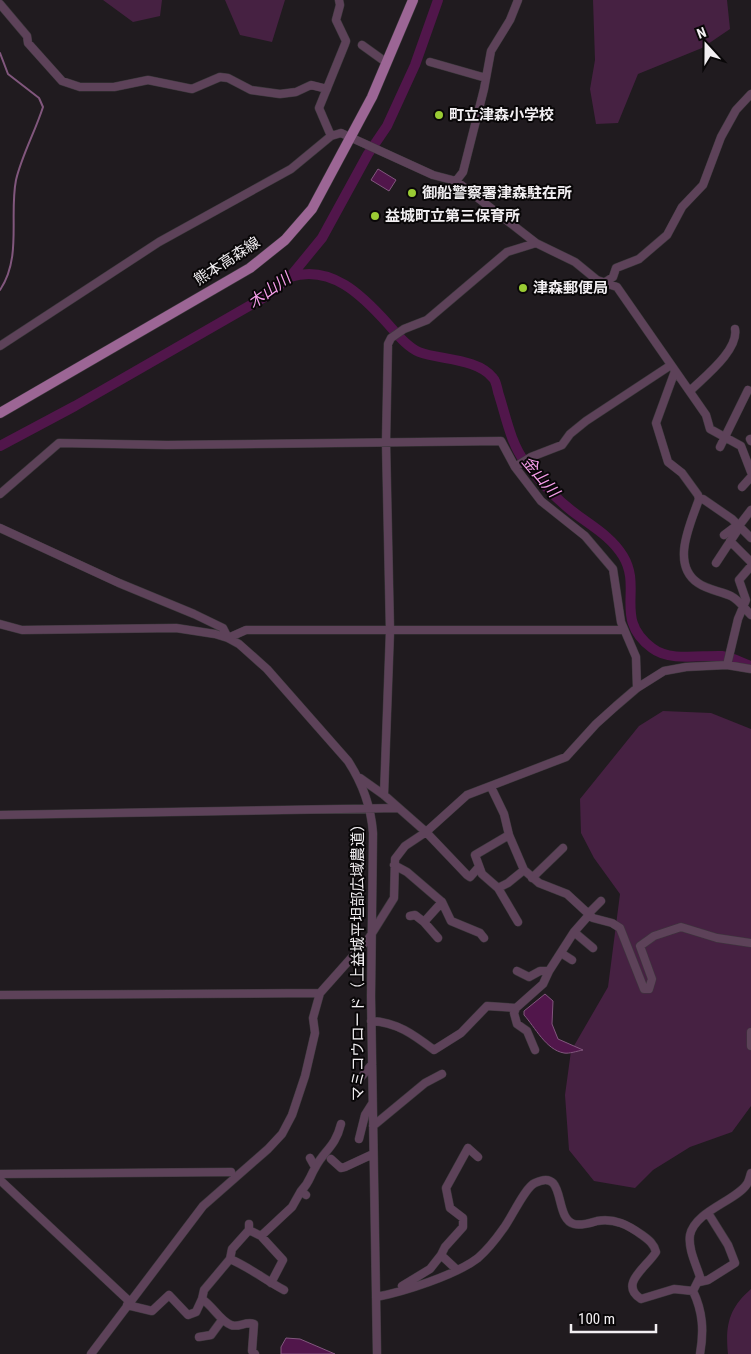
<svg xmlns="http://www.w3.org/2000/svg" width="751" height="1354" font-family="'Roboto Condensed','Noto Sans JP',sans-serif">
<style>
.green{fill:#462142}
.water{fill:#51164b;stroke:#81577d}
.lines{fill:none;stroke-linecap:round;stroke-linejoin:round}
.stream{stroke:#81577d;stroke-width:2}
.river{stroke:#51164b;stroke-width:10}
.minor-casing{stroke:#3d393d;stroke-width:9}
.major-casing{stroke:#3d393d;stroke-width:11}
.minor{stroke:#5d4259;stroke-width:8}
.major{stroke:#9c6695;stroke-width:10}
.poi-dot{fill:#9acb34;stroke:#090708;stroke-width:2}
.labels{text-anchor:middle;stroke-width:4;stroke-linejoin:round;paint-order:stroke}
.poi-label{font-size:15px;font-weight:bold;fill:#f2eff2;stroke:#090708;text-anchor:start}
.street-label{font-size:15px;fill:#f2eff2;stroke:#090708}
.water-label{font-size:16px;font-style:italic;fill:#f49ce8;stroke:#090708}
</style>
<rect width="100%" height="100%" fill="#201b1f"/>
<path class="green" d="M103,0H162L160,16L133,22Z
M225,0H285L272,42L240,35Z
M593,0H727L730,29L702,48L638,74L618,123L596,124L590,89L595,60Z
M663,711L711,713L751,729V1106L732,1132L690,1147L653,1170L635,1188L594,1181L569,1150L565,1095L571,1051L608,987L620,894L594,858L581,833L580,799L639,726Z
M751,1289V1354H728C725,1325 729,1308 751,1289Z"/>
<path class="water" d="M378,169L396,180L389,191L371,180Z
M545,994L553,1001L552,1024L558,1039L583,1050C577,1051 569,1054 564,1053C546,1050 535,1027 524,1015V1011Z
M286,1338L300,1339L335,1354H281V1347Z"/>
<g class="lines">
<path class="stream" d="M0,53L8,74L39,98L43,107C35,132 22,155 16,180C9,215 22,258 0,290"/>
<path class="river" d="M290,277C331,264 362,295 388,324C397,334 407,347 419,352C439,360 478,358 493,378C497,382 497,390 499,395C506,417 511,444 525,462C539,480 554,497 572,511C590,525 611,536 623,556C643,589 613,619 652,648C670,662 701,655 722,656C732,657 742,663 751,666
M0,446L75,406L263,298L290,277L322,238L368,154L387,126L415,65L438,0"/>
<g class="minor-casing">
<path id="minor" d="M0,4L27,36L28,43L62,81L80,87H114L148,80L192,89L220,77L228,78L251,90L280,94L296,92L311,85L327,89
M362,45L387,63
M430,62L486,78
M331,136L319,108L345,44L346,41L336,20L340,5L339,0
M456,181L463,172L484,89L491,51L510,20L518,0
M604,283L613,277L616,268L639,259L667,235L682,207L703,185L721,137L736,110L751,94
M0,346L159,242L291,169L331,136L341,133L433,175L456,181L536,243L575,262L597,280L617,287L706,415L710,429L741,446L751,472
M675,371L656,423L668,462L682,473L698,495L699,499C691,523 670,564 698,583C708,590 720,591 731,596C739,600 745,609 751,615
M690,391C704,377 739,350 735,329
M750,439L751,441
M720,447L748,390
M515,467L531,457L562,445L570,434L586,421L671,365
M742,487L751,477
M0,494L59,443L167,445L501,441L515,467L541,501L585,536L613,569L621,622L636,657L637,688
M699,499H703L732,519L751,538
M738,527L751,510
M0,528L119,583L194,614L223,628L228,638L246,630H624
M724,535L736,526
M730,541L751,562
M716,563L739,528
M0,624L22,630L176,628L215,634L228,638L239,644L267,669L348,761C363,784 371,806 373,833L371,996L377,1354
M727,665L738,619L746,600L739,580L751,566
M360,778L384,795L426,832L467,795L566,757L596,724L616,706L637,688L664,671L686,667L727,665L751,669
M491,787L504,814L509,835L524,870L539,883L567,894L593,918L612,923L620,928L644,989H649L652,979L640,946L654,936L681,927L717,938L751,943
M384,795L390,631L386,442L388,344L391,338L404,329L427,320L507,252L536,243
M0,815L398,808
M394,865L407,872L442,902L424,922L438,938
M532,878L563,848
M498,888L482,874L475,855L509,835
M442,902L451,921L480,933L484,938
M588,914L601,901
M589,915L574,932L593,948
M410,916L415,915L424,922
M518,922L498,888L508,883L524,870
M561,953L572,960
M517,971L529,977L540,971H549L574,932
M0,995L320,993
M371,1021C397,1022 414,1035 434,1050L461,1033L487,1006L516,1008
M751,1032V1046
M535,1050L527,1031L517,1024L514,1013L516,1008L543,984L549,971
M358,1081L372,1064
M373,1126L425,1083L442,1074
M359,1139L365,1115L372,1104
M310,1158L315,1167
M331,1159L341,1168L345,1167L373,1154
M0,1174L231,1172
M0,1180L130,1302
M306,1195L301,1191C310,1182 309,1178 315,1168C324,1150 335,1148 341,1124
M249,1230L261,1236L283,1260L271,1283
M261,1236L292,1207L301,1191
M230,1259C249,1267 265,1280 284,1290
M456,1269L441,1255L445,1247L463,1227V1218L450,1208L446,1188L468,1148L478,1157
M699,1282L708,1280L735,1263L728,1245L708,1213
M402,1286L430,1269L441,1255
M376,1297C403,1292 456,1275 478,1258C487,1250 496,1239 503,1229C511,1219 525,1187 535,1183C567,1167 553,1218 574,1224C581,1226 590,1223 597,1221C615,1218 628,1225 642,1235C649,1240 654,1244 656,1252C647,1267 618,1284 641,1299L674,1289L693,1291
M202,1299L204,1290L230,1259L232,1249L249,1230V1224
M127,1305L152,1311L169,1295L188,1315L196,1312L202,1299C213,1306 220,1321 231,1325C238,1328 246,1321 254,1324L252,1351L255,1354
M199,1337L211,1335L222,1320
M91,1354L203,1206L268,1149L282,1134L292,1115L305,1076L315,1033L313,1018L320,993L369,938L394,898L395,859L405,846L426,832L467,875L470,877L478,868
M700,1354C704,1331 703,1312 693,1291L700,1277C696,1264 688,1249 690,1235C695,1211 736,1201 747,1184C749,1181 750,1176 751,1173"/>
</g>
<g class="major-casing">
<path id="major" d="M0,413L250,268L285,240L312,209L372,97L413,0"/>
</g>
<use href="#minor" class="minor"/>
<use href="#major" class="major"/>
</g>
<g class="poi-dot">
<circle cx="439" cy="115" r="5"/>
<circle cx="412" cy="193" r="5"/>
<circle cx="375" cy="216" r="5"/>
<circle cx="523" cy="288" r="5"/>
</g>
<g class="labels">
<g class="poi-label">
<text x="449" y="120">町立津森小学校</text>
<text x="422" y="198">御船警察署津森駐在所</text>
<text x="385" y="221">益城町立第三保育所</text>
<text x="533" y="293">津森郵便局</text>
</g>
<g class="street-label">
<text transform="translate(227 261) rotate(-33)" y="5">熊本高森線</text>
<text transform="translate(358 959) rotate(-90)" y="5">マミコウロード（上益城平坦部広域農道）</text>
</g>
<g class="water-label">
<text transform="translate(269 290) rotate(-36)" y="6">木山川</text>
<text transform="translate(541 476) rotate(50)" y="6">金山川</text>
</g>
</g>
<g transform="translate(706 45) rotate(339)" stroke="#090708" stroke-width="4" paint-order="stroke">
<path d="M0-4L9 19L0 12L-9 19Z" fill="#f2eff2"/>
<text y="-8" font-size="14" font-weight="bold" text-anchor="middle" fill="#f2eff2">N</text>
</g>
<path d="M571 1324v8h85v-8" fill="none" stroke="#f2eff2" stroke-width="2.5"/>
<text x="578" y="1324" font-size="15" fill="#f2eff2" stroke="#090708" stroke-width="4" paint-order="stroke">100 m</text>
</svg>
